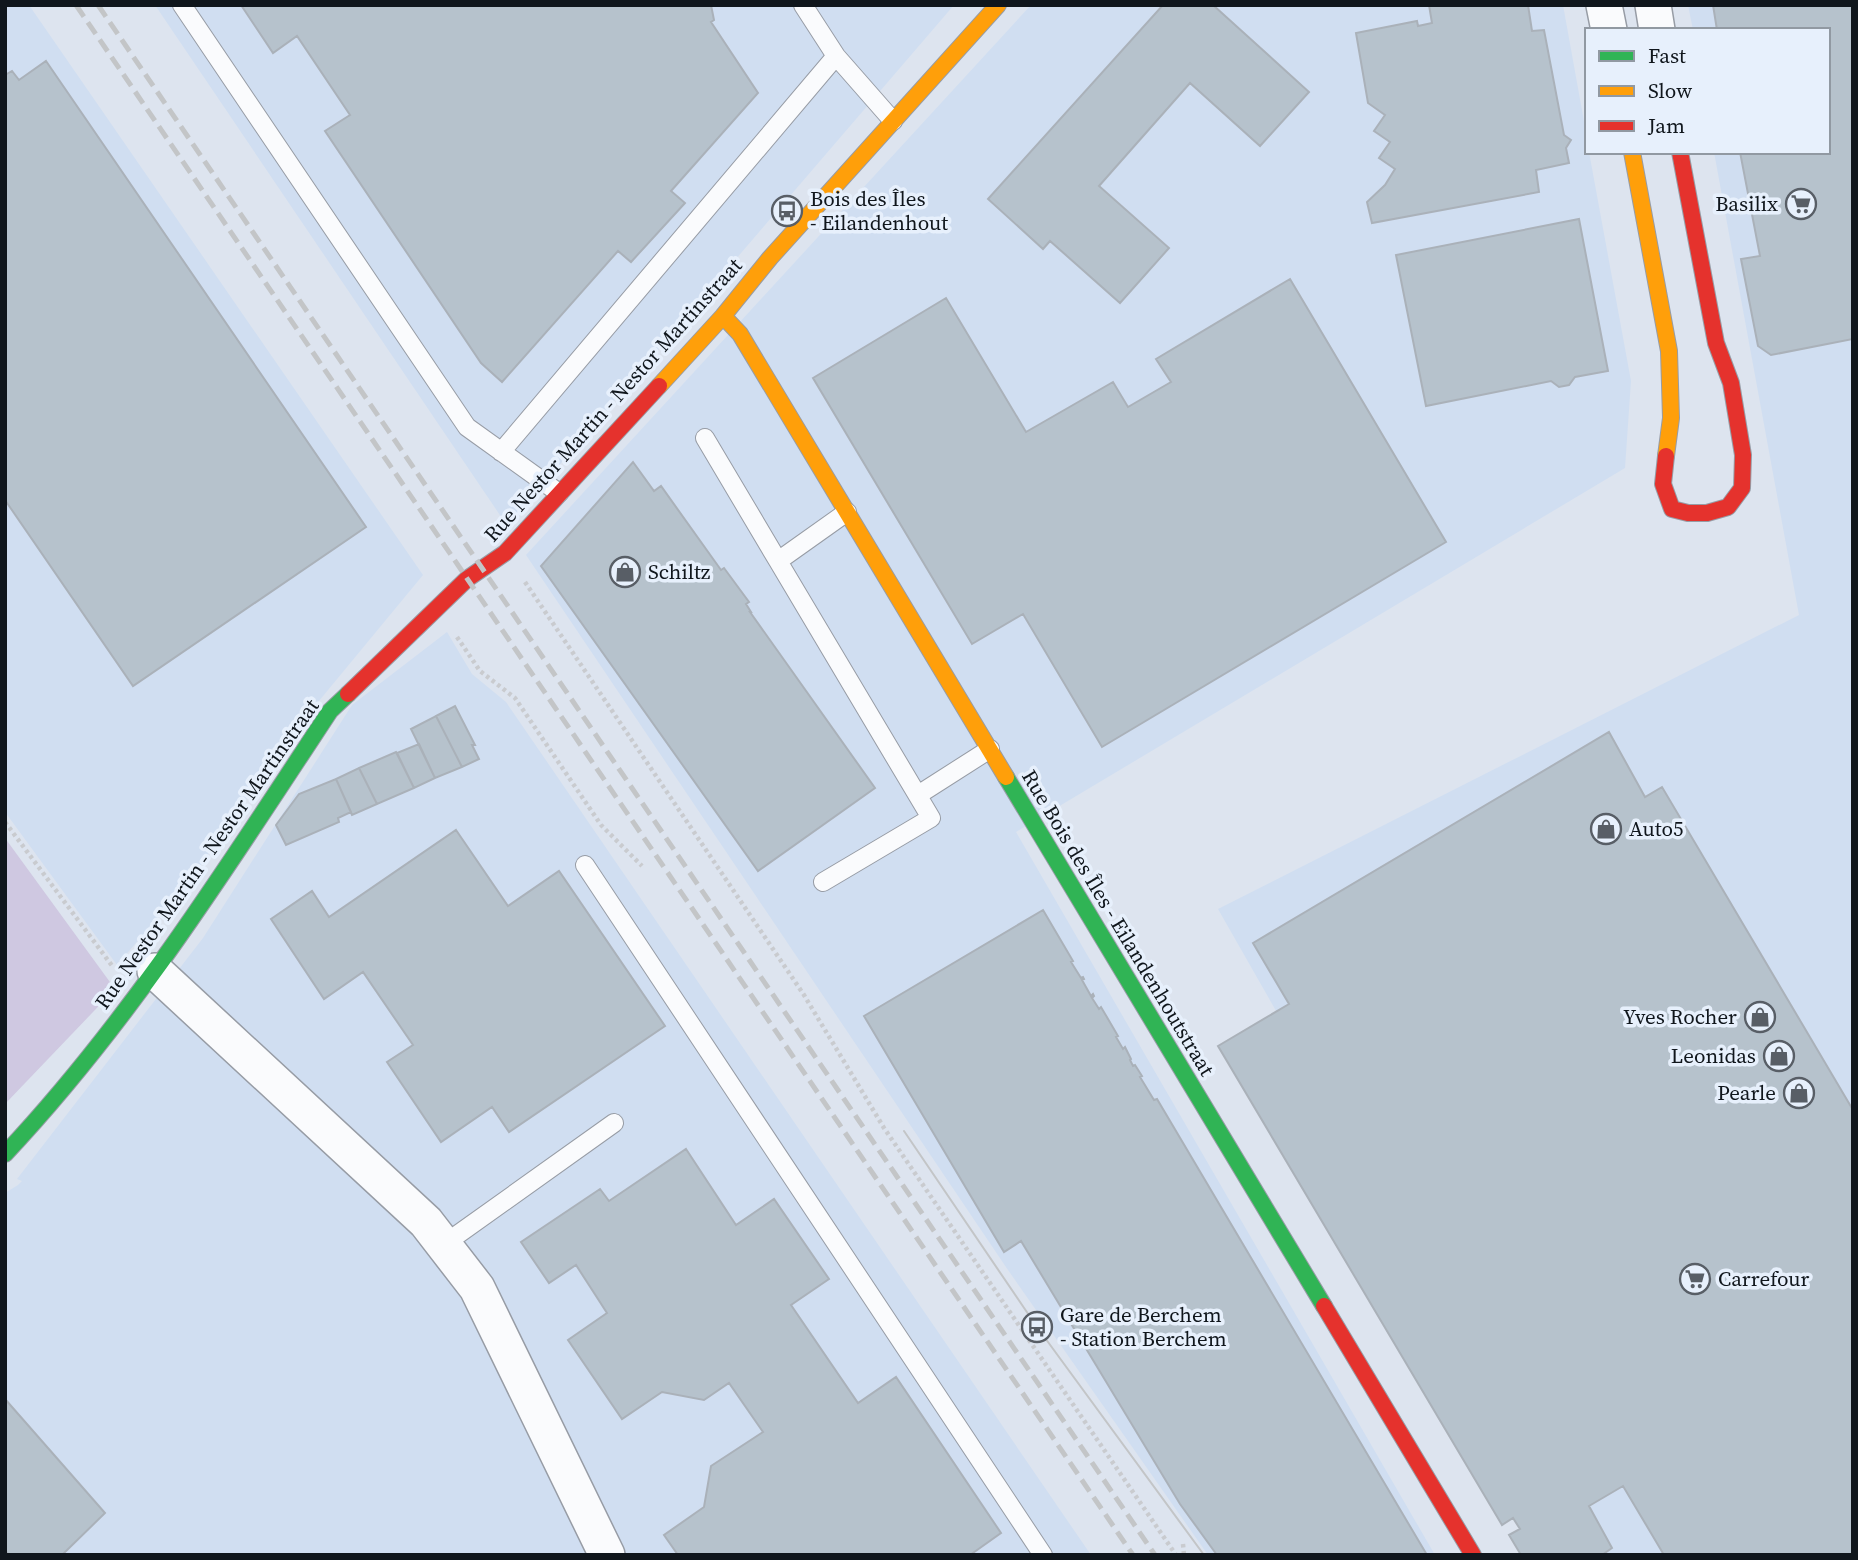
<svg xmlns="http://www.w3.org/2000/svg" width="1858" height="1560" font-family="'Source Serif 4',serif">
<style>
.built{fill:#d0def1}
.green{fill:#cfc8e1}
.building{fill:#b6c2cc;stroke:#aab1b9;stroke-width:2}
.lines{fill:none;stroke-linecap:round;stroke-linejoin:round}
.lane-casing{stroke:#979ca5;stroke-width:20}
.street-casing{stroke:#979ca5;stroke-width:38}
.fast-casing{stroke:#979ca5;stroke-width:18}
.slow-casing{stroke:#979ca5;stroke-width:18}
.jam-casing{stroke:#979ca5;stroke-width:18}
.path{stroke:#c9cbcf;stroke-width:4.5;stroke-dasharray:3.5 3.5;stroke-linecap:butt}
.lane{stroke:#fafbfd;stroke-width:18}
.street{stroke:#fafbfd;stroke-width:35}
.fast{stroke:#30b455;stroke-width:16}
.slow{stroke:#ff9f0a;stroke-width:16}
.jam{stroke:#e5322d;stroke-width:16}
.tram{stroke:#c3c5c7;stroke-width:2}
.rail{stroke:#c3c5c7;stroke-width:5;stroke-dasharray:14 7;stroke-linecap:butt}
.labels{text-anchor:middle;stroke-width:7;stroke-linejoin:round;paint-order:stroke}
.poi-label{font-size:21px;fill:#10161c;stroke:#e7f0fc;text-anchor:start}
.street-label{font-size:21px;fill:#10161c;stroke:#e7f0fc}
</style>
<rect width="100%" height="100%" fill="#dde4ef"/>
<path class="built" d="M5,5H29L423,575L290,736L190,880L117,965L5,812Z
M155,5H954L571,451L508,527Z
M1031,5H1563L1587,138V152H1589L1631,381L1625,468L1016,832L1435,1555H1208L1008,1270L526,555Z
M1688,5H1853V1555H1586L1218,909L1799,615L1714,152H1828V30H1693Z
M447,632L472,674L506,702L1091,1555H5V1193L18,1185L22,1181L17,1179L203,938L352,705Z"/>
<path class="green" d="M5,838L115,989L5,1104Z"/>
<path class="building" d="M241,5H711L714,20L711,22L758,93L671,191L685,203L631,262L618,251L502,382L481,363L325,131L350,115L297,36L273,53Z
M1163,5H1213L1309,92L1260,146L1190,83L1099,186L1169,248L1120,303L1050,241L1043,249L988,199Z
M1429,5H1528L1532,31L1544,30L1564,135L1571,140L1566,148L1569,163L1536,170L1539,192L1372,223L1367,202L1385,185L1395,169L1379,158L1390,142L1374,131L1385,115L1368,103L1356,33L1417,21L1418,26L1432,23Z
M1713,5H1853V339L1771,355L1758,346L1741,259L1760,256L1740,152H1828V30H1717Z
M46,61L366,527L133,686L5,500V75L12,71L19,80Z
M1579,219L1608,371L1575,377L1569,385L1559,387L1551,381L1426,406L1396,255Z
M1290,279L1446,542L1102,747L1023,614L972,644L813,378L946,298L1026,432L1113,382L1128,407L1171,382L1156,359Z
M633,462L654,491L661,486L721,570L724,568L749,602L746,604L751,612H750L875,788L758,871L541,566Z
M455,706L475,745H472L479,759L462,767L436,716Z
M436,716L462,767L435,778L411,729Z
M1609,732L1645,797L1662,787L1853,1110V1555H1664L1623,1486L1589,1506L1612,1548L1602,1555H1521L1509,1535L1520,1529L1513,1518L1502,1525L1218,1046L1289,1004L1253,943Z
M419,744L435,778L414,788L397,753Z
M396,752L414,788L377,804L359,768Z
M359,768L377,804L352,815L336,779Z
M336,779L351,812L338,818L339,822L286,845L276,825L299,794Z
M456,830L508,906L559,871L665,1026L509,1132L492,1107L441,1142L387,1062L413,1045L363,972L324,999L271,919L312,891L329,917Z
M1043,910L1073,961L1071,962L1081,978L1083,977L1084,979L1082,980L1091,996L1093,994L1094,996L1092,998L1099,1009L1101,1007L1118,1036L1116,1037L1123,1049L1125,1047L1131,1059L1130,1060L1133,1066L1135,1065L1142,1076L1140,1077L1154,1100L1157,1099L1427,1555H1217L1180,1504L1021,1241L1004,1252L864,1016Z
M686,1149L736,1225L774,1199L829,1279L791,1305L858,1403L896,1377L1001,1533L970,1555H678L664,1535L704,1507L711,1466L763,1432L729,1383L704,1400L662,1392L622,1419L568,1340L607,1313L576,1265L549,1283L521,1242L600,1189L609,1201Z
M5,1399L105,1513L62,1555H9L5,1550Z"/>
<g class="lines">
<g class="lane-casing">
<path id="lane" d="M182,5L467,427L559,493
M803,5L836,56L893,121
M705,438L778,561
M501,452L836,56
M918,795L990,749
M585,865L1043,1555
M823,882L931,818L778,561L847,512
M443,1245L614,1123"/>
</g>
<g class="street-casing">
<path id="street" d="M1604,5L1609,30
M1653,5L1657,30
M155,971L426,1222L477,1288L607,1555"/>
</g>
<g class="fast-casing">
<path id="fast" d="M1006,777L1324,1306
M5,1154C131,1020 229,864 330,711L348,694"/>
</g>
<g class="slow-casing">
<path id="slow" d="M1632,152L1669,351L1671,418L1666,456
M723,316L740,334L1006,777
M659,386L723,316L770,258L998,5"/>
</g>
<g class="jam-casing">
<path id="jam" d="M1666,456L1663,484L1672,509L1688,513H1707L1728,507L1742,488L1743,455L1731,383L1716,343L1680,152
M348,694L467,579L505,553L659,386
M1324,1306L1473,1555"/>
</g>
<path class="path" d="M525,582L804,995L884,1128L1176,1555
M457,637L480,671L515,698L601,825L642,866
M5,822L113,967
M1183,1544L1184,1555"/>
<use href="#lane" class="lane"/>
<use href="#street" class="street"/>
<use href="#fast" class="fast"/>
<use href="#slow" class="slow"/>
<use href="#jam" class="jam"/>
<path class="tram" d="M904,1131L1037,1327L1204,1555"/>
<path class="rail" d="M76,5L1133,1555
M98,5L1155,1555"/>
</g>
<defs>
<g id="supermarket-ring" transform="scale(1.575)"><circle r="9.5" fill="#e7f0fc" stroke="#585e66" stroke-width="1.5"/><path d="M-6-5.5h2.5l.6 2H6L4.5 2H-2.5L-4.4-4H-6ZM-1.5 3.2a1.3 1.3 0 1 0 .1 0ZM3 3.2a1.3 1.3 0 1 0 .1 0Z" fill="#585e66"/></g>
<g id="bus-ring" transform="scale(1.575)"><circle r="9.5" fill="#e7f0fc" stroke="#585e66" stroke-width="1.5"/><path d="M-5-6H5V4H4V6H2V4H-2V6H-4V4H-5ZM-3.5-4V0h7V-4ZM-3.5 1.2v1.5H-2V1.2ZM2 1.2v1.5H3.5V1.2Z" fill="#585e66"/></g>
<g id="shop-ring" transform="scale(1.575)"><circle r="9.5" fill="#e7f0fc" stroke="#585e66" stroke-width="1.5"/><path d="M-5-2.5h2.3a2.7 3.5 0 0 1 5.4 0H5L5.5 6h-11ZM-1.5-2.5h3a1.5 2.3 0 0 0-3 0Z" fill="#585e66"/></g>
</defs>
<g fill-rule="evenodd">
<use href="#supermarket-ring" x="1801" y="204"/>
<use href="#bus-ring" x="787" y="211"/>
<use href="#shop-ring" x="625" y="572"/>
<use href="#shop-ring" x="1606" y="829"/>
<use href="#shop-ring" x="1760" y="1017"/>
<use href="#shop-ring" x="1779" y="1056"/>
<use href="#shop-ring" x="1799" y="1093"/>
<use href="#supermarket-ring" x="1695" y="1279"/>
<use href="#bus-ring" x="1037" y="1327"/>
</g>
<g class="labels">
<g class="poi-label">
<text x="810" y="206">Bois des Îles<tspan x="810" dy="24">- Eilandenhout</tspan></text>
<text x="1778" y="211" text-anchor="end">Basilix</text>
<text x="648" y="579">Schiltz</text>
<text x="1629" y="836">Auto5</text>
<text x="1737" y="1024" text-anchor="end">Yves Rocher</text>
<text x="1756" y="1063" text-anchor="end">Leonidas</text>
<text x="1776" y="1100" text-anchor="end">Pearle</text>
<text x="1718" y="1286">Carrefour</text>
<text x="1060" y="1322">Gare de Berchem<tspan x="1060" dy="24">- Station Berchem</tspan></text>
</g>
<g class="street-label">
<text transform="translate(613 400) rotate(-48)" y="7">Rue Nestor Martin - Nestor Martinstraat</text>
<text transform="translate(207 854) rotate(-55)" y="7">Rue Nestor Martin - Nestor Martinstraat</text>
<text transform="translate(1118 923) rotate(59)" y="7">Rue Bois des Îles - Eilandenhoutstraat</text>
</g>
</g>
<rect width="1858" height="1560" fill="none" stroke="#10161c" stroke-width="14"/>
<rect x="1585" y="28" width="245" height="126" fill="#e7f0fc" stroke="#9199a2" stroke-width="2"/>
<rect x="1599" y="51" width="35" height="10" fill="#30b455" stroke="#9199a2" stroke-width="2"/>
<text x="1648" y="63" font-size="21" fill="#10161c">Fast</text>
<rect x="1599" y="86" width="35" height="10" fill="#ff9f0a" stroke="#9199a2" stroke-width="2"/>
<text x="1648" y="98" font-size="21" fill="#10161c">Slow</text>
<rect x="1599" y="121" width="35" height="10" fill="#e5322d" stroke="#9199a2" stroke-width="2"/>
<text x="1648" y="133" font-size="21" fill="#10161c">Jam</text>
</svg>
